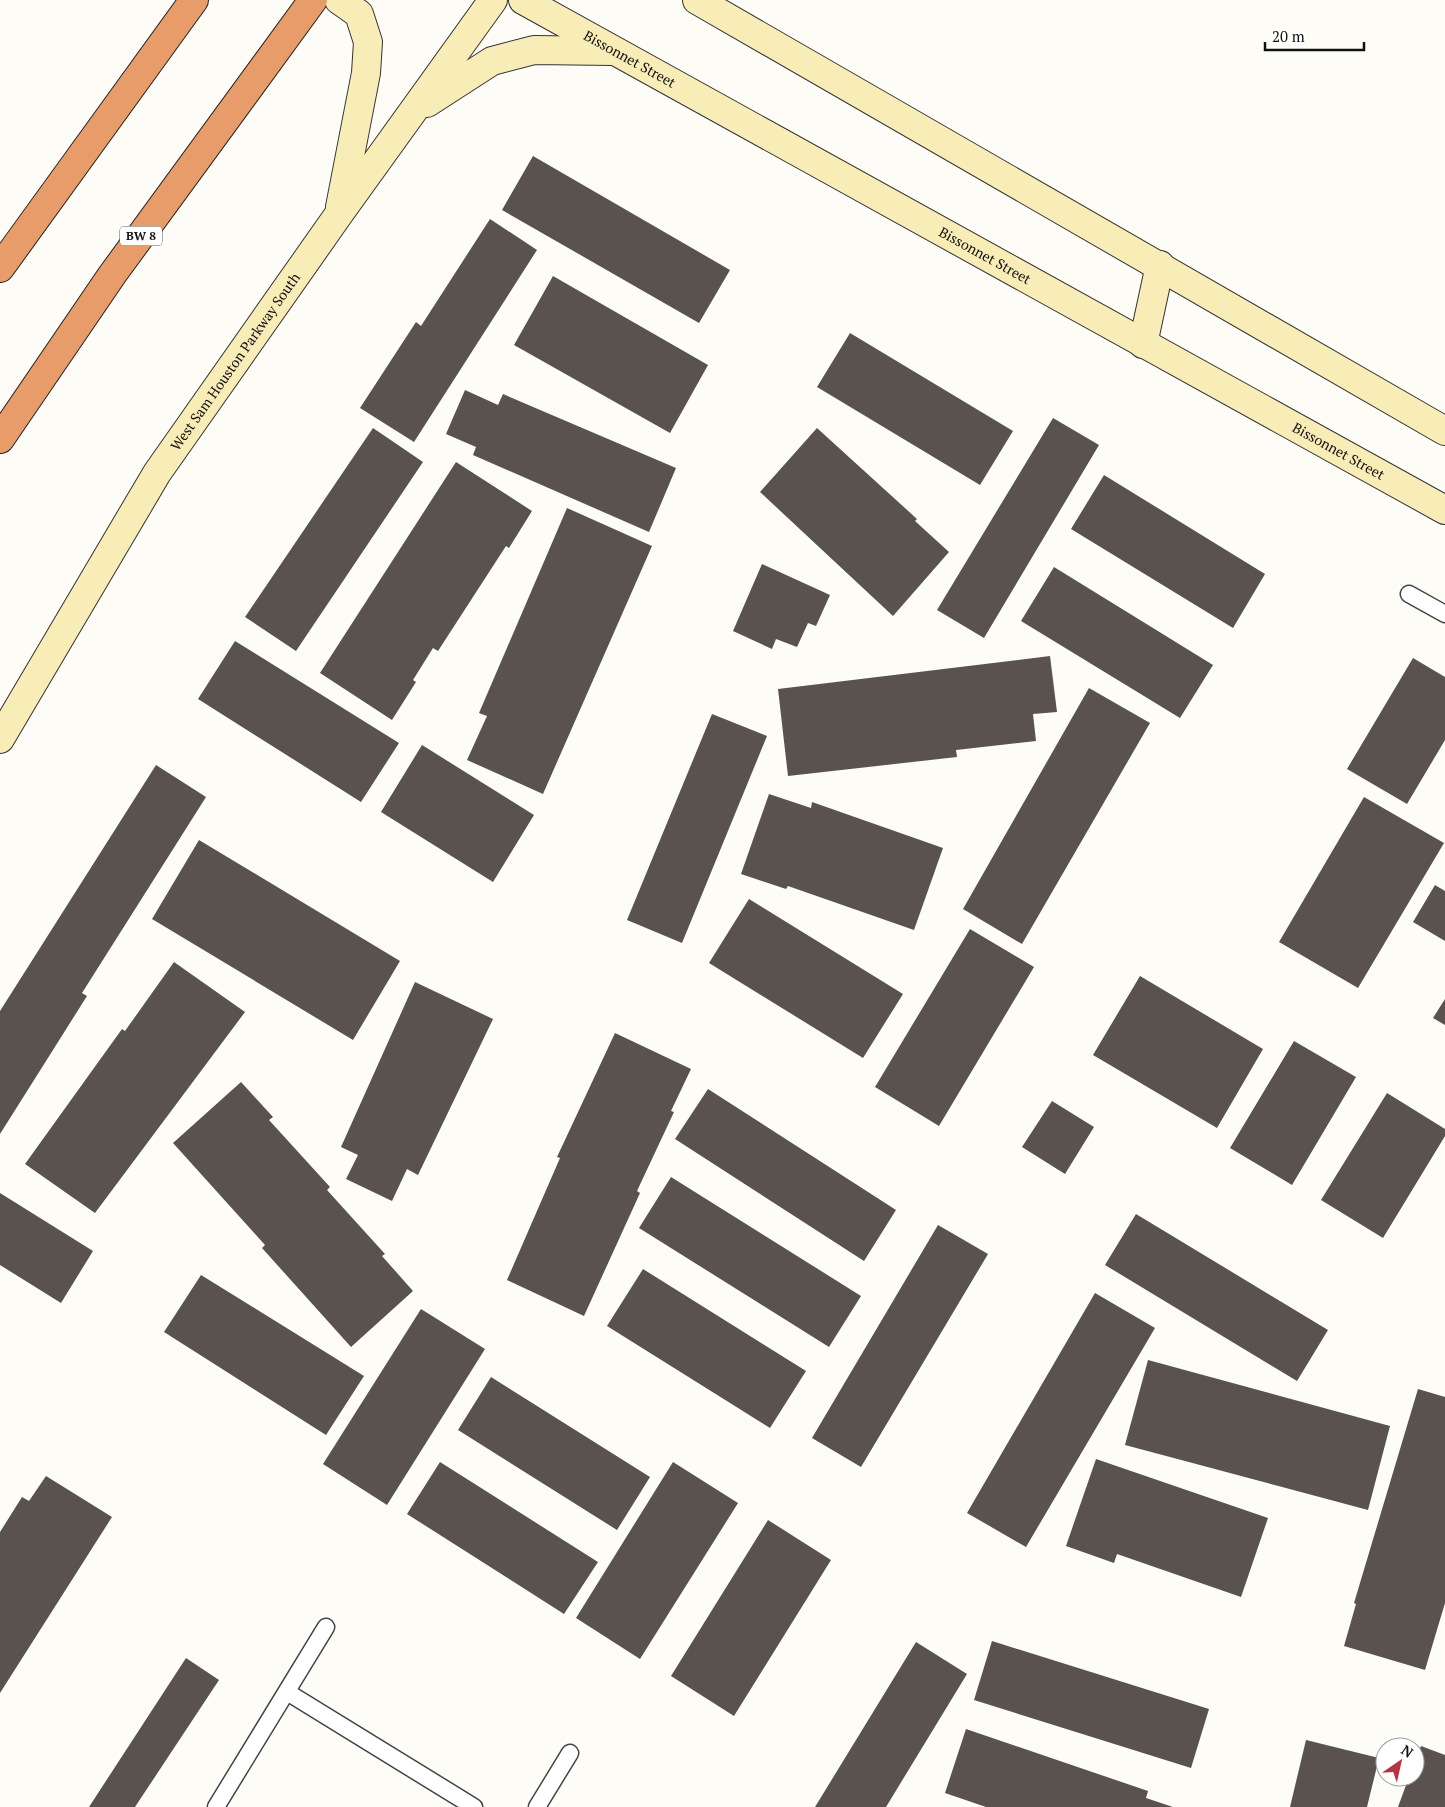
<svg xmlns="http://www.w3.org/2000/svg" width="1445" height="1807" font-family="'PT Serif',serif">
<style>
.building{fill:#59524e}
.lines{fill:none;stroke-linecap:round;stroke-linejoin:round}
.service-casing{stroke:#444;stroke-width:19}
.secondary-casing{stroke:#333;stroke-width:30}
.motorway-casing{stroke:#222;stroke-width:30}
.service{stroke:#fff;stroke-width:16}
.secondary{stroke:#f8edb7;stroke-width:28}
.motorway{stroke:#e89c6a;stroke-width:28}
.labels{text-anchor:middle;stroke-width:5;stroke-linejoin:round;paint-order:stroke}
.shield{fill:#fff;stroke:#585858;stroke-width:1}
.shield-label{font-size:12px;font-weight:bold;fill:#111}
.street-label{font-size:14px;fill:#111;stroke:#fff}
</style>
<rect width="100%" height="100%" fill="#fefcf6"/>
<path class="building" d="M533,156L730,270L699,323L502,210Z
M490,219L537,250L414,442L360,408L416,322L421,326Z
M553,276L708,365L670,433L514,345Z
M850,333L1013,431L980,485L817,387Z
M465,390L498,405L503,394L676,468L649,532L473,455L476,447L446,434Z
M1053,418L1099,445L984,638L937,610Z
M373,428L423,462L296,651L245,617Z
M817,428L917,519L915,521L949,552L893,616L760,492Z
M456,462L532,511L509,548L506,546L438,651L433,648L413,680L416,682L392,720L320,673Z
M1104,475L1265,574L1233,628L1071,529Z
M567,508L652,546L543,794L467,760L487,716L479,713Z
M762,564L830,595L816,626L808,623L797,647L776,639L772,649L733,631Z
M1054,567L1213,665L1180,718L1021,621Z
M235,641L399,743L361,802L198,699Z
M1050,656L1057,712L1033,714L1036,741L956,750L957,757L788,776L778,689Z
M1413,658L1445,677V740L1407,804L1347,769Z
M1089,688L1150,723L1022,944L963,909Z
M712,714L767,736L682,943L627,920Z
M422,745L534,815L493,882L381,812Z
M156,765L206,797L82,993L87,996L0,1134V1011Z
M769,794L811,808L812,802L943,848L914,930L788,886L786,889L741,874Z
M1364,797L1444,843L1358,988L1279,942Z
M199,840L400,961L353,1040L152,919Z
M1435,885L1445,891V941L1413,922Z
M749,899L903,994L863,1058L709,963Z
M970,929L1034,967L939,1126L875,1087Z
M174,962L245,1012L95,1213L25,1164L122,1029L125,1031Z
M1140,976L1263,1049L1217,1128L1093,1055Z
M415,982L493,1019L418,1175L407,1169L392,1201L346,1179L358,1155L341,1147Z
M1445,999V1025L1433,1018Z
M615,1033L691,1069L671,1111L674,1112L637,1191L640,1193L584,1316L507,1280L560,1158L557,1157Z
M1294,1041L1356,1077L1292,1185L1230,1148Z
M241,1082L273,1117L269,1120L330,1187L327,1190L385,1254L382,1256L413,1291L351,1347L262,1248L265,1245L173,1143Z
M708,1089L896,1210L864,1261L675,1139Z
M1387,1093L1445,1129V1136L1383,1238L1321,1200Z
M1052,1101L1094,1127L1065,1174L1022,1147Z
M671,1177L861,1296L829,1347L639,1228Z
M0,1193L93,1251L61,1303L0,1265Z
M1136,1214L1328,1330L1297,1381L1105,1265Z
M938,1225L988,1254L861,1467L812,1438Z
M643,1269L806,1371L770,1428L607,1326Z
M201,1275L364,1376L326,1435L164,1332Z
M1095,1293L1155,1328L1026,1547L967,1513Z
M421,1309L485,1349L387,1505L323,1464Z
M1148,1360L1390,1426L1368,1510L1125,1445Z
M491,1377L650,1477L617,1530L458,1430Z
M1418,1389L1445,1397V1603L1425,1670L1344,1646L1356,1604L1354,1603Z
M1096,1459L1268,1518L1241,1597L1117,1554L1114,1563L1066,1546Z
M440,1462L598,1562L564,1614L407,1514Z
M673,1462L738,1503L640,1659L576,1618Z
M46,1476L112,1517L0,1693V1532L22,1497L29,1501Z
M768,1520L831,1560L734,1716L671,1676Z
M992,1641L1209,1709L1191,1768L974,1700Z
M916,1642L967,1674L886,1807H815Z
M186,1658L219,1680L135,1807H89Z
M966,1729L1148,1791L1146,1798L1173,1807H986L945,1793Z
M1306,1740L1379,1758L1367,1807H1290Z
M1421,1746L1445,1755V1807H1398L1409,1777H1415V1761Z"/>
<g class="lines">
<g class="service-casing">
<path id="service" d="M1409,594L1445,614
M287,1692L474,1807
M216,1807L326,1627
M537,1807L570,1753"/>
</g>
<g class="secondary-casing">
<g id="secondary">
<path d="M339,0L359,14L368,42L366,73L340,207"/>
<path id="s1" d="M523,0L1445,510"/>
<path d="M697,0L1445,431"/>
<path d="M427,103L492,61L534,50L613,51"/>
<path d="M1143,344L1160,265"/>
<path id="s2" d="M0,739L157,473L339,214L493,0"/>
</g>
</g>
<g class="motorway-casing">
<path id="motorway" d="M0,268L194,0
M0,439L112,275L313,0"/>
</g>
<use href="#service" class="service"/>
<use href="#secondary" class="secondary"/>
<use href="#motorway" class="motorway"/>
</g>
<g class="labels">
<rect class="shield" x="120" y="226.5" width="42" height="19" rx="4"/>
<g class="shield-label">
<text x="141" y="240">BW 8</text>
</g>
<g class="street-label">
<text dy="5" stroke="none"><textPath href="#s1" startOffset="122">Bissonnet Street</textPath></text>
<text dy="5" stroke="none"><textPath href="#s1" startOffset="528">Bissonnet Street</textPath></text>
<text dy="5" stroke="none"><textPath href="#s2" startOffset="445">West Sam Houston Parkway South</textPath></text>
<text dy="5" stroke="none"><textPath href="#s1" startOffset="932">Bissonnet Street</textPath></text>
</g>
</g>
<g transform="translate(1400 1762) rotate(34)"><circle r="24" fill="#ffffff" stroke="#a0a0a0"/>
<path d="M0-4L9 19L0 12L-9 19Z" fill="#b63341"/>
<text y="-8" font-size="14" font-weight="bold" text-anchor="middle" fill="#111111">N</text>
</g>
<path d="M1265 42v8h99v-8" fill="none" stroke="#111111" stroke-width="2.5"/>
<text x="1272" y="42" font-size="15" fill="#111111" stroke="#ffffff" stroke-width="4" paint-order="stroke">20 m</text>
</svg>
